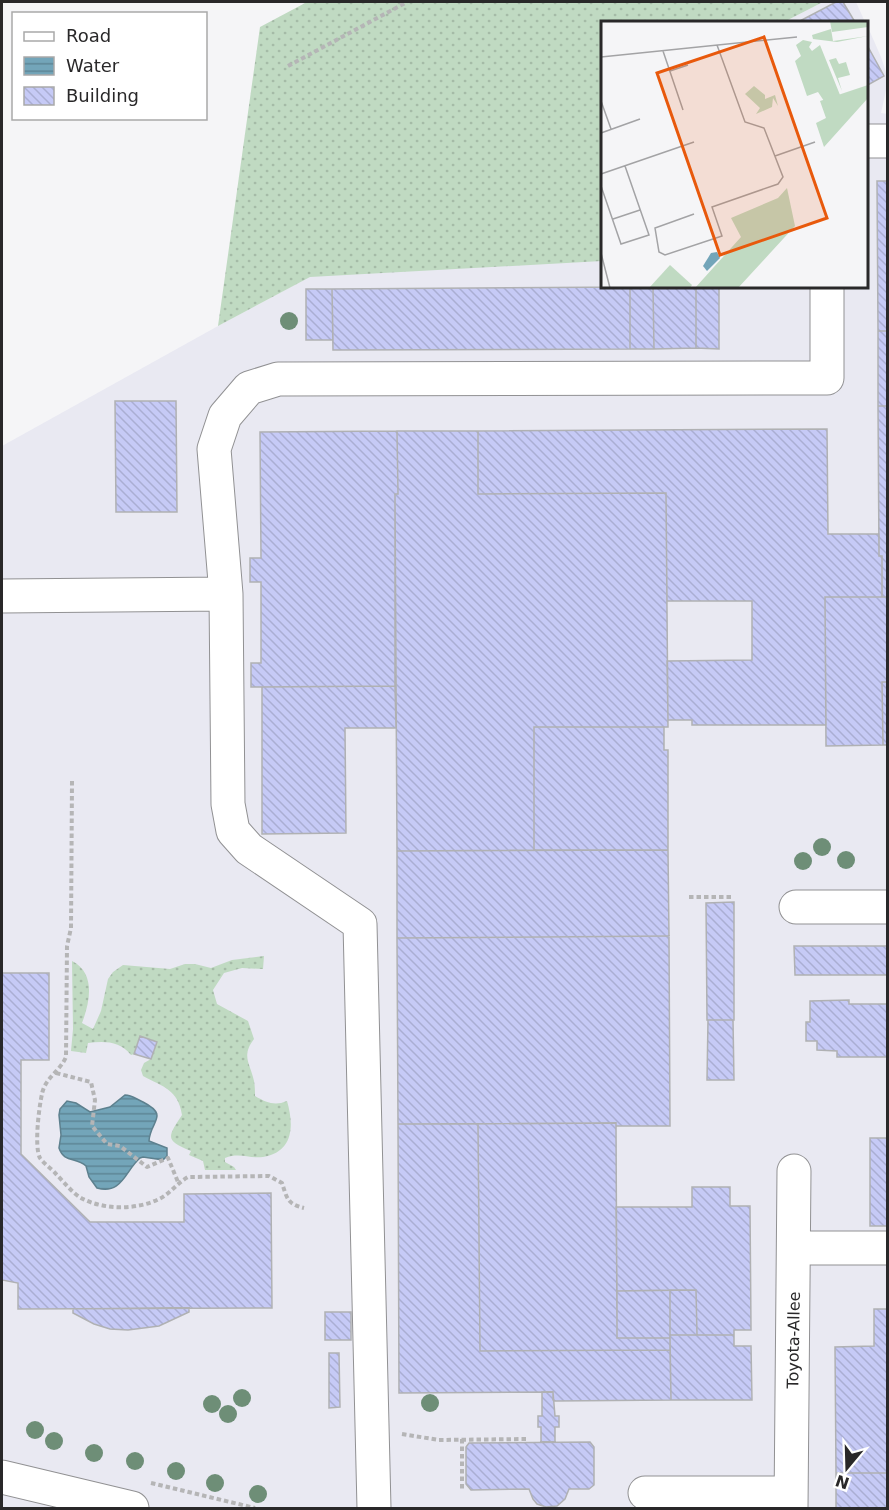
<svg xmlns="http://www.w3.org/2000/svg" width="889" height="1510" font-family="'DejaVu Sans',sans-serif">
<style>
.built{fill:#e9e9f2}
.grass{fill:url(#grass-dots)}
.water{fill:url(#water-rules);stroke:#5d808e;stroke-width:1.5}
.building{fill:url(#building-back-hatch);stroke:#b0b1b3;stroke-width:1.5}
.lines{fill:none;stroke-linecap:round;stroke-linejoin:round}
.minor-casing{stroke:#919193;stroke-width:35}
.path{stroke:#b5b5b6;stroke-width:4;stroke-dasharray:4.5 3;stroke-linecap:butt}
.minor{stroke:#fff;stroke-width:33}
.tree{fill:#6e8e77}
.labels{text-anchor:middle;stroke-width:4.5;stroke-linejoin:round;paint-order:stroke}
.street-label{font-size:16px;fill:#292829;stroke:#fff}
.inset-road{fill:none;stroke:#a3a3a5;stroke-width:1.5}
.view{fill:#e8590c;fill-opacity:0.15;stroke:#e8590c;stroke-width:3}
.inset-edge{fill:none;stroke:#292829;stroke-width:3}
</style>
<defs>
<pattern id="grass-dots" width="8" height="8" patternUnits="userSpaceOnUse" patternTransform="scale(1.5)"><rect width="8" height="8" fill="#c0dac2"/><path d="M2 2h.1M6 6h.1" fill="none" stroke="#a5bba7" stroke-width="1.8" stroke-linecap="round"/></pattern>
<pattern id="water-rules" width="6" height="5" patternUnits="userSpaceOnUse" patternTransform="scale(1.5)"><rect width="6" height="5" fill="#73a5b9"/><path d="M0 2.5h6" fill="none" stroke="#5e8696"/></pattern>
<pattern id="building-back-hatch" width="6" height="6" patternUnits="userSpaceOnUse" patternTransform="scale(1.5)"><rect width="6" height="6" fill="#c6caf6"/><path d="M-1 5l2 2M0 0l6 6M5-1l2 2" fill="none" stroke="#aaaed3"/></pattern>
</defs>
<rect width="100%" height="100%" fill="#f5f5f7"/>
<path class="built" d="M823,2H856L865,22H784Z
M867,25L881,57L888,78L887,86L881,113L888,114L887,1508H2V446L218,326L602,120V286H866Z"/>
<path class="grass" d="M307,2H823L784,22H602V261L310,277L218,326L260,27Z
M264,956L263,969L242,968L224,973L213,990L217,1004L248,1021L254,1039C241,1056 250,1063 254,1081C255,1086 255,1092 255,1096C267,1103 275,1106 287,1101C294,1125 294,1152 263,1157C249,1159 240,1152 225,1158V1162L234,1167L236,1170H205L203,1161L189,1155L191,1151C165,1140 167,1138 182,1115C178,1089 163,1087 143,1076L141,1070L144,1063L151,1059L157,1042L140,1036L134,1054L131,1055C120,1041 105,1041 88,1043L86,1053L71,1051L73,1029L72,961C96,973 90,1002 82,1023L93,1029L101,1011L108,979L113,972L123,965L170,969L185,964H195L211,968L232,960Z"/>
<path class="water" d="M125,1095C132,1095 136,1099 143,1102C170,1116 150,1121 149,1141L167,1148V1156L163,1160L143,1157L140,1158C125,1171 122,1195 97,1188L89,1177L86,1166C76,1157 64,1163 59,1148L61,1135L59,1115L60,1109L67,1101L76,1103L90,1112L110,1107Z"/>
<path class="building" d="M836,2H843L855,22H798Z
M866,43L884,76L866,86Z
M877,181H888V331H878Z
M630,287V349L333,350L332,289Z
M630,287H653L654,349H630Z
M653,287H696V348L654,349Z
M696,287H719V349L696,348Z
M306,289H332L333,340H306Z
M878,331H888V406H878Z
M115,401H176L177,512H116Z
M878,406H888V597H882V556H879Z
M827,429L828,534H879V556H882V597H825L826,725H692V720H668L667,661L752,660V601H667L666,493L478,494V431Z
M397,431L398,494H395V686L251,687V663H261V582H250V558H261L260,432Z
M397,431H478V494L666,493L668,727H534V850L397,851L395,494H398Z
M825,597H888V682H882L883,745L826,746Z
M882,682H888V745H883Z
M395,686L396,728H345L346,833L262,834V687Z
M534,727H664V750H668V850H534Z
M668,850L669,936L397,938V851Z
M734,902V1020H707L706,903Z
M669,936L670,1126H616V1123L398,1124L397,938Z
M794,946H888V975H795Z
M2,973H49V1060H21V1154L90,1222H184V1194L271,1193L272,1308L18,1309V1283L2,1280Z
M849,1000V1004H888V1057H837V1051L817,1050V1041H806V1022H810V1001Z
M708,1020H733L734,1080H707Z
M140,1036L157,1042L151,1059L134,1054Z
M616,1123L617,1338H670V1350L480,1351L478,1124Z
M398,1124H478L480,1351L670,1350L671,1400L555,1401L553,1400V1392L399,1393Z
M870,1138H888V1226H870Z
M692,1187H730V1206H750L751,1330H734V1335H697L696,1290L617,1291L616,1207H692Z
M670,1290H696L697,1335H670Z
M670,1290V1338H617V1291Z
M189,1308V1312L159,1326L128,1330L110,1329L94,1324L73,1313V1309Z
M874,1309H888V1473H836L835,1347L874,1346Z
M325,1312H351V1340H325Z
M670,1335H734V1346H751L752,1400H671Z
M329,1353H339L340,1407L329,1408Z
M542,1392H553L555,1416H559V1427H555V1442H541V1427H538V1416H542Z
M590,1442L594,1447V1485L589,1489H569L565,1499L557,1506L546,1507L537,1504L533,1499L529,1489L471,1490L466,1484V1447L469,1443Z
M836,1473H888V1508H836Z"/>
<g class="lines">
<g class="minor-casing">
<path id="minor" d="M866,141H888
M2,596L226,594
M796,907H888
M794,1248H888
M2,1477L132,1508
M645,1493H791
M374,1508L360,924L249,849L233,831L228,804L226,594L214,449L225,416L249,388L278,379L827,378V286
M791,1508L794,1171"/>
</g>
<path class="path" d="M288,66L407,2
M72,781L71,928L67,946L66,1057C60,1071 45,1078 42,1094C39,1107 34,1147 40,1158C43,1163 52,1169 56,1174C64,1182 73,1194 83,1199C105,1210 137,1210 159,1199C170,1194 177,1183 188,1177L269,1176L282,1183C287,1198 287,1204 304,1208
M689,897H731
M56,1073L91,1082L95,1100L92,1126L107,1144L120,1146L147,1167L168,1158L178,1182
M402,1434L439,1440L526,1439
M462,1439V1491
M151,1483L255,1508"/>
<use href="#minor" class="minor"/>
</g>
<g class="tree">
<circle cx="289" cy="321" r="9"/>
<circle cx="822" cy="847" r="9"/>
<circle cx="846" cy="860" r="9"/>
<circle cx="803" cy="861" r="9"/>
<circle cx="242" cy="1398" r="9"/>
<circle cx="430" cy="1403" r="9"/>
<circle cx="212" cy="1404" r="9"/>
<circle cx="228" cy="1414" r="9"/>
<circle cx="35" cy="1430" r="9"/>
<circle cx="54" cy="1441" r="9"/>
<circle cx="94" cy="1453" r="9"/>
<circle cx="135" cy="1461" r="9"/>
<circle cx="176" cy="1471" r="9"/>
<circle cx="215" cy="1483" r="9"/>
<circle cx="258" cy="1494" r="9"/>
</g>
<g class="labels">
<g class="street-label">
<text transform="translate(793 1340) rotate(-89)" y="6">Toyota-Allee</text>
</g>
</g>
<g transform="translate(601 21)">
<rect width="267" height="267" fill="#f5f5f7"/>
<path d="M230,8L232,20L267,15L236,21L212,18L211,14ZM202,19L211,21L208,26L211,30L219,24L239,74L223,80L217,71L206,75L194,40L200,35L195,24ZM235,37L238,43L245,41L249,54L237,57L241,70L228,39ZM153,65L164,74V78L174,74L177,85L172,77L171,86L155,93L159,87L144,73ZM186,167L194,205L137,267H94L140,216L130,197L177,177Z" fill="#c0dac2"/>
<path d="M229,0H267V6L231,11ZM267,64V77L223,126L215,102L225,97L219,80Z" fill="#c0dac2"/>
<path d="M69,244L91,264L89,267H48Z" fill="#c0dac2"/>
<path d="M110,232L116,231L119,237L106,250L102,245Z" fill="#73a5b9"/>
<path class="inset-road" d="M62,30L82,89M0,36L196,16M69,50L87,44M0,80L10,108M0,112L39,98M174,135L214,121M0,153L93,121M0,165L20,223L48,214L24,145M93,193L54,207L58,231L64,234L121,215L111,186L177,163L182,156L163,107L144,101L116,24M12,198L39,189M0,232L9,267"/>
<path class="view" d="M163,16L226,197L119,234L56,52Z"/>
<rect width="267" height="267" class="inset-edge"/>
</g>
<rect width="889" height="1510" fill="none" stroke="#292829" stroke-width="6"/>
<rect x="12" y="12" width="195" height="108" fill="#ffffff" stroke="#a9a9a9" stroke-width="1.5"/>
<rect x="24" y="32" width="30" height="9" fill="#ffffff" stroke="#a9a9a9" stroke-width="1.5"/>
<text x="66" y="42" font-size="18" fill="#292829">Road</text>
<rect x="24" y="57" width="30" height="18" fill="url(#water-rules)" stroke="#a9a9a9" stroke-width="1.5"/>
<text x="66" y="72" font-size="18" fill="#292829">Water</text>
<rect x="24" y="87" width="30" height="18" fill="url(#building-back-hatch)" stroke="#a9a9a9" stroke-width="1.5"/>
<text x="66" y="102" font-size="18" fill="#292829">Building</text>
<g transform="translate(847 1468) rotate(199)" stroke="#ffffff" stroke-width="4.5" paint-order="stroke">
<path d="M0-4.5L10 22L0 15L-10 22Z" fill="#292829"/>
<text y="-9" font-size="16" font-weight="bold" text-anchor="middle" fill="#292829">N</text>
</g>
</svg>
